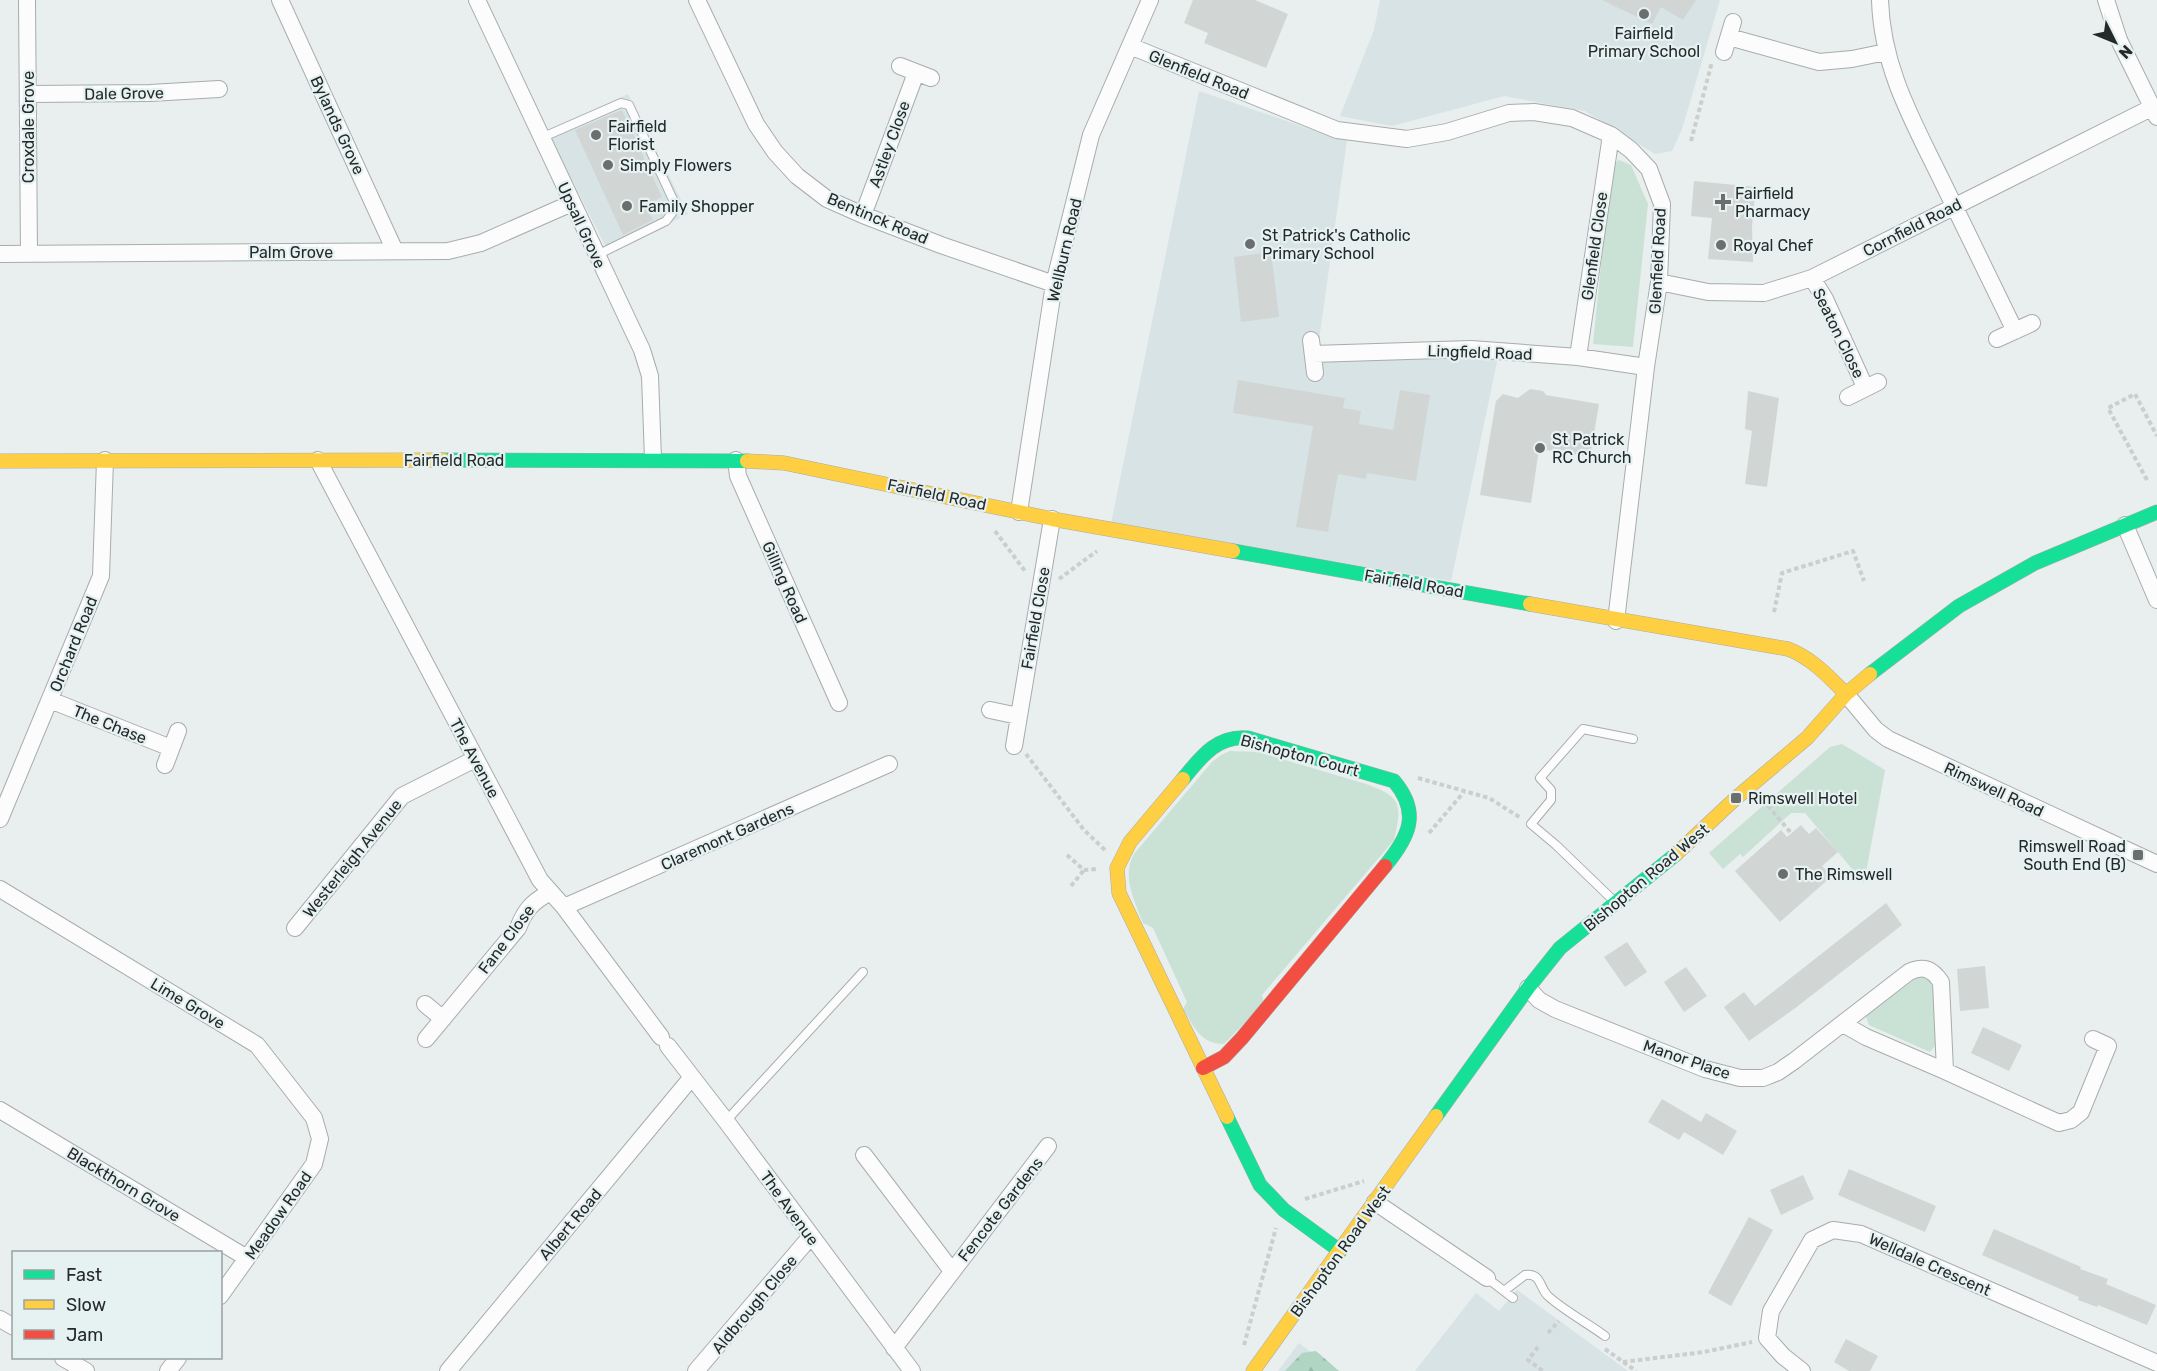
<svg xmlns="http://www.w3.org/2000/svg" width="2157" height="1371" font-family="Rubik,sans-serif">
<style>
.built{fill:#d7e3e4}
.green{fill:#c9e2d5}
.forest{fill:url(#forest-firs)}
.building{fill:#d1d6d5}
.lines{fill:none;stroke-linecap:round;stroke-linejoin:round}
.lane-casing{stroke:#a8acac;stroke-width:10}
.street-casing{stroke:#a8acac;stroke-width:18}
.fast-casing{stroke:#a8acac;stroke-width:15}
.slow-casing{stroke:#a8acac;stroke-width:15}
.jam-casing{stroke:#a8acac;stroke-width:15}
.path{stroke:#cccece;stroke-width:4;stroke-dasharray:4.5 3;stroke-linecap:butt}
.lane{stroke:#fcfcfc;stroke-width:8}
.street{stroke:#fcfcfc;stroke-width:16}
.fast{stroke:#16e098;stroke-width:14}
.slow{stroke:#ffcf43;stroke-width:14}
.jam{stroke:#f24e42;stroke-width:14}
.poi-dot{fill:#6a6e6f;stroke:#e6f1f1;stroke-width:2}
.labels{text-anchor:middle;stroke-width:4.5;stroke-linejoin:round;paint-order:stroke}
.poi-label{font-size:16px;fill:#25292a;stroke:#e6f1f1;text-anchor:start}
.street-label{font-size:16px;fill:#25292a;stroke:#e6f1f1}
</style>
<defs>
<pattern id="forest-firs" width="22" height="20" patternUnits="userSpaceOnUse" patternTransform="scale(1.5)"><rect width="22" height="20" fill="#b0d6c3"/><path d="M5 1l3.5 6h-7zM16 11l3.5 6h-7z" fill="#97b8a8"/></pattern>
</defs>
<rect width="100%" height="100%" fill="#e9eeee"/>
<path class="built" d="M1380,0H1720L1682,129L1672,151L1655,154L1585,111L1504,96L1392,126L1340,116L1374,30Z
M1199,91L1336,138L1347,140L1318,347L1498,357L1451,581L1111,524Z
M628,94L688,214L609,253L547,131Z
M1517,1290L1628,1371H1415L1476,1293L1499,1311Z
M1299,1343L1336,1371H1278Z"/>
<path class="green" d="M1619,160L1631,165L1648,204L1633,347L1593,344L1611,167Z
M1842,744L1885,770L1864,883L1805,813H1791L1743,857L1740,854L1723,869L1709,853L1830,747Z
M1230,751L1258,752L1366,784C1402,797 1402,804 1394,840L1262,995L1264,1003L1224,1044C1201,1044 1194,1027 1183,1009L1187,1002L1153,928L1143,923C1135,901 1121,877 1134,854L1212,762L1221,755Z
M1919,976L1929,977L1934,987L1936,1045L1930,1052L1869,1025L1866,1016Z"/>
<path class="forest" d="M1316,1351L1339,1371H1285L1302,1353Z"/>
<path class="building" d="M1193,0H1255L1288,14L1266,68L1204,43L1208,33L1184,23Z
M1602,0H1696L1683,20L1661,7L1652,24Z
M622,110L662,197L645,205L653,220L623,235L575,130Z
M1694,181L1756,187L1752,226L1753,262L1708,259L1712,218L1691,216Z
M1271,252L1279,317L1241,322L1234,257Z
M1238,380L1345,398L1343,408L1361,411L1359,424L1393,430L1400,390L1430,395L1416,481L1367,473L1366,479L1338,474L1328,532L1296,527L1313,426L1233,413Z
M1530,389L1543,391L1546,395L1599,404L1590,457L1539,449L1531,503L1480,495L1496,401L1503,394L1518,398Z
M1748,391L1779,398L1767,487L1745,484L1752,431L1745,429Z
M1801,825L1809,834L1816,828L1838,852L1822,866L1832,876L1780,922L1735,871L1781,830L1787,837Z
M1886,903L1902,925L1794,1009L1749,1041L1724,1007L1744,992L1755,1006Z
M1627,942L1647,972L1625,987L1604,957Z
M1985,966L1989,1008L1960,1011L1957,969Z
M1686,967L1707,996L1684,1012L1664,982Z
M1983,1027L2022,1045L2009,1071L1971,1053Z
M1662,1099L1701,1122L1706,1113L1737,1131L1723,1155L1684,1132L1679,1140L1648,1122Z
M1849,1169L1936,1206L1925,1232L1838,1195Z
M1803,1175L1814,1199L1781,1215L1770,1190Z
M1749,1217L1773,1230L1731,1306L1708,1293Z
M1994,1229L2081,1267L2080,1269L2108,1279L2106,1284L2156,1305L2147,1325L2098,1305L2097,1307L2078,1300L2079,1297L1982,1255Z
M1846,1339L1878,1356L1870,1371H1849L1834,1362Z"/>
<g class="lines">
<g class="lane-casing">
<path id="lane" d="M541,138L621,103L629,105L675,204L672,213L666,221L597,255
M1614,901L1556,845L1531,824L1551,800V790L1540,778L1583,729L1633,739
M726,1121L863,972
M1487,1278L1513,1298
M1504,1291L1525,1275C1541,1273 1539,1286 1547,1295C1560,1308 1589,1324 1605,1336"/>
</g>
<g class="street-casing">
<path id="street" d="M27,0L29,254
M280,0L395,251
M477,0L642,350L650,376L653,459
M697,0L756,124L775,152L797,176L827,199L863,215L941,245L1054,284
M1880,0C1882,69 1914,123 1943,183C1967,233 1991,282 2015,331
M2106,0L2119,40L2157,117
M1729,37L1819,62L1852,59L1886,52
M1130,46L1337,130L1407,139L1447,132L1509,113L1534,112L1572,118L1611,135L1631,150L1649,169L1662,204L1659,282L1646,367L1616,621
M1724,52L1733,22
M900,66L931,78
M29,94L150,93L219,89
M863,215L916,73
M0,254L448,251L481,243L572,203
M1812,278L1825,299L1865,387
M1659,282L1708,292L1764,293L1812,278L2151,108
M1997,339L2032,323
M1311,340L1315,373
M1313,354L1471,349L1578,357L1646,367
M1578,357L1611,135
M1848,397L1878,382
M318,460L540,880L564,907L661,1037
M736,460L738,476L839,703
M1019,512L1054,284L1091,135L1150,0
M2125,525L2157,600
M1846,694L1876,730L1888,739L2157,864
M50,700L171,748
M990,710L1018,716
M1014,746L1052,519
M165,765L178,731
M0,819L101,576L105,460
M0,889L257,1045L314,1118L320,1139L314,1164L220,1296
M564,907L889,764
M295,928L402,796L475,759
M1528,988L1539,1000L1555,1009L1705,1069L1740,1078H1763L1778,1072L1794,1061L1909,972C1924,965 1932,969 1941,982L1945,1071L2059,1123L2071,1120L2081,1112L2108,1046L2093,1039
M425,1004L443,1019
M1843,1024L1866,1037L1945,1071
M426,1039L518,928C525,910 532,902 549,893
M668,1046L726,1121L912,1371
M0,1110L247,1258
M864,1155L952,1271
M1375,1202L1487,1278
M0,1319L14,1327
M894,1348L1048,1146
M63,1358L86,1371
M168,1371L178,1358
M448,1371L692,1077
M696,1371L811,1236
M1802,1371L1783,1356L1767,1338L1771,1311L1812,1240L1833,1230L1861,1234L2157,1363"/>
</g>
<g class="fast-casing">
<path id="fast" d="M443,460L747,461
M1233,551L1530,604
M1870,674L1959,606L2035,563L2157,512
M1183,779C1201,757 1217,735 1248,738L1394,781C1421,813 1409,837 1385,866
M1436,1116L1528,988L1560,948L1675,855
M1227,1117L1260,1185L1284,1210L1340,1251"/>
</g>
<g class="slow-casing">
<path id="slow" d="M0,461L443,460
M747,461L784,463L1052,519L1233,551
M1530,604L1788,649C1812,658 1829,677 1846,694
M1183,779L1130,842L1117,868L1119,893L1227,1117
M1675,855L1736,798L1807,738L1846,694L1870,674
M1253,1371L1436,1116"/>
</g>
<g class="jam-casing">
<path id="jam" d="M1203,1068L1224,1057L1242,1038L1385,866"/>
</g>
<path class="path" d="M1691,141L1712,62
M2147,480L2108,408L2135,394L2157,436
M995,531L1025,571
M1059,579L1097,551
M1774,612L1782,573L1853,551L1864,581
M1026,754L1084,830L1105,850
M1418,778L1489,798L1521,818
M1763,800L1791,833
M1429,833L1464,792
M1067,855L1084,870L1096,869
M1071,886L1084,870
M1305,1199L1364,1181
M1548,1333L1559,1321
M1244,1345L1276,1228
M1538,1347L1528,1360L1543,1371
M1605,1349L1636,1371
M1623,1362L1704,1352L1752,1342"/>
<use href="#lane" class="lane"/>
<use href="#street" class="street"/>
<use href="#fast" class="fast"/>
<use href="#slow" class="slow"/>
<use href="#jam" class="jam"/>
</g>
<g class="poi-dot">
<circle cx="1644" cy="14" r="6"/>
<circle cx="596" cy="135" r="6"/>
<circle cx="608" cy="165" r="6"/>
<path d="M1720 193h6v6h6v6h-6v6h-6v-6h-6v-6h6z"/>
<circle cx="627" cy="206" r="6"/>
<circle cx="1250" cy="244" r="6"/>
<circle cx="1721" cy="245" r="6"/>
<circle cx="1540" cy="448" r="6"/>
<rect x="1730" y="792" width="12" height="12" rx="3"/>
<rect x="2132" y="849" width="12" height="12" rx="3"/>
<circle cx="1783" cy="874" r="6"/>
</g>
<g class="labels">
<g class="poi-label">
<text x="1644" y="39" text-anchor="middle">Fairfield<tspan x="1644" dy="18">Primary School</tspan></text>
<text x="608" y="132">Fairfield<tspan x="608" dy="18">Florist</tspan></text>
<text x="620" y="171">Simply Flowers</text>
<text x="1735" y="199">Fairfield<tspan x="1735" dy="18">Pharmacy</tspan></text>
<text x="639" y="212">Family Shopper</text>
<text x="1262" y="241">St Patrick's Catholic<tspan x="1262" dy="18">Primary School</tspan></text>
<text x="1733" y="251">Royal Chef</text>
<text x="1552" y="445">St Patrick<tspan x="1552" dy="18">RC Church</tspan></text>
<text x="1748" y="804">Rimswell Hotel</text>
<text x="2126" y="852" text-anchor="end">Rimswell Road<tspan x="2126" dy="18">South End (B)</tspan></text>
<text x="1795" y="880">The Rimswell</text>
</g>
<g class="street-label">
<text transform="translate(1199 74) rotate(22)" y="6">Glenfield Road</text>
<text transform="translate(124 93) rotate(-1)" y="6">Dale Grove</text>
<text transform="translate(338 125) rotate(65)" y="6">Bylands Grove</text>
<text transform="translate(28 127) rotate(-90)" y="6">Croxdale Grove</text>
<text transform="translate(889 144) rotate(-70)" y="6">Astley Close</text>
<text transform="translate(878 218) rotate(23)" y="6">Bentinck Road</text>
<text transform="translate(582 225) rotate(65)" y="6">Upsall Grove</text>
<text transform="translate(1912 227) rotate(-27)" y="6">Cornfield Road</text>
<text transform="translate(1594 246) rotate(-82)" y="6">Glenfield Close</text>
<text transform="translate(1064 250) rotate(-77)" y="6">Wellburn Road</text>
<text x="291" y="258">Palm Grove</text>
<text transform="translate(1657 261) rotate(-87)" y="6">Glenfield Road</text>
<text transform="translate(1839 333) rotate(64)" y="6">Seaton Close</text>
<text transform="translate(1480 352) rotate(2)" y="6">Lingfield Road</text>
<text x="454" y="466">Fairfield Road</text>
<text transform="translate(937 494) rotate(12)" y="6">Fairfield Road</text>
<text transform="translate(785 582) rotate(66)" y="6">Gilling Road</text>
<text transform="translate(1414 583) rotate(10)" y="6">Fairfield Road</text>
<text transform="translate(1035 618) rotate(-80)" y="6">Fairfield Close</text>
<text transform="translate(73 644) rotate(-68)" y="6">Orchard Road</text>
<text transform="translate(110 724) rotate(22)" y="6">The Chase</text>
<text transform="translate(1300 755) rotate(15)" y="6">Bishopton Court</text>
<text transform="translate(475 758) rotate(62)" y="6">The Avenue</text>
<text transform="translate(1994 789) rotate(25)" y="6">Rimswell Road</text>
<text transform="translate(727 836) rotate(-24)" y="6">Claremont Gardens</text>
<text transform="translate(352 858) rotate(-51)" y="6">Westerleigh Avenue</text>
<text transform="translate(1646 877) rotate(-40)" y="6">Bishopton Road West</text>
<text transform="translate(506 939) rotate(-53)" y="6">Fane Close</text>
<text transform="translate(188 1003) rotate(31)" y="6">Lime Grove</text>
<text transform="translate(1687 1059) rotate(19)" y="6">Manor Place</text>
<text transform="translate(124 1184) rotate(31)" y="6">Blackthorn Grove</text>
<text transform="translate(790 1208) rotate(54)" y="6">The Avenue</text>
<text transform="translate(1000 1209) rotate(-52)" y="6">Fencote Gardens</text>
<text transform="translate(278 1215) rotate(-55)" y="6">Meadow Road</text>
<text transform="translate(570 1224) rotate(-50)" y="6">Albert Road</text>
<text transform="translate(1340 1251) rotate(-54)" y="6">Bishopton Road West</text>
<text transform="translate(1930 1264) rotate(24)" y="6">Welldale Crescent</text>
<text transform="translate(754 1304) rotate(-50)" y="6">Aldbrough Close</text>
</g>
</g>
<rect x="12" y="1251" width="210" height="108" fill="#e6f1f1" stroke="#99a1a1" stroke-width="1.5"/>
<rect x="24" y="1270" width="30" height="9" fill="#16e098" stroke="#99a1a1" stroke-width="1.5"/>
<text x="66" y="1281" font-size="18" fill="#25292a">Fast</text>
<rect x="24" y="1300" width="30" height="9" fill="#ffcf43" stroke="#99a1a1" stroke-width="1.5"/>
<text x="66" y="1311" font-size="18" fill="#25292a">Slow</text>
<rect x="24" y="1330" width="30" height="9" fill="#f24e42" stroke="#99a1a1" stroke-width="1.5"/>
<text x="66" y="1341" font-size="18" fill="#25292a">Jam</text>
<g transform="translate(2115 42) rotate(133)" stroke="#e6f1f1" stroke-width="4.5" paint-order="stroke">
<path d="M0-4.5L10 22L0 15L-10 22Z" fill="#25292a"/>
<text y="-9" font-size="16" font-weight="bold" text-anchor="middle" fill="#25292a">N</text>
</g>
</svg>
